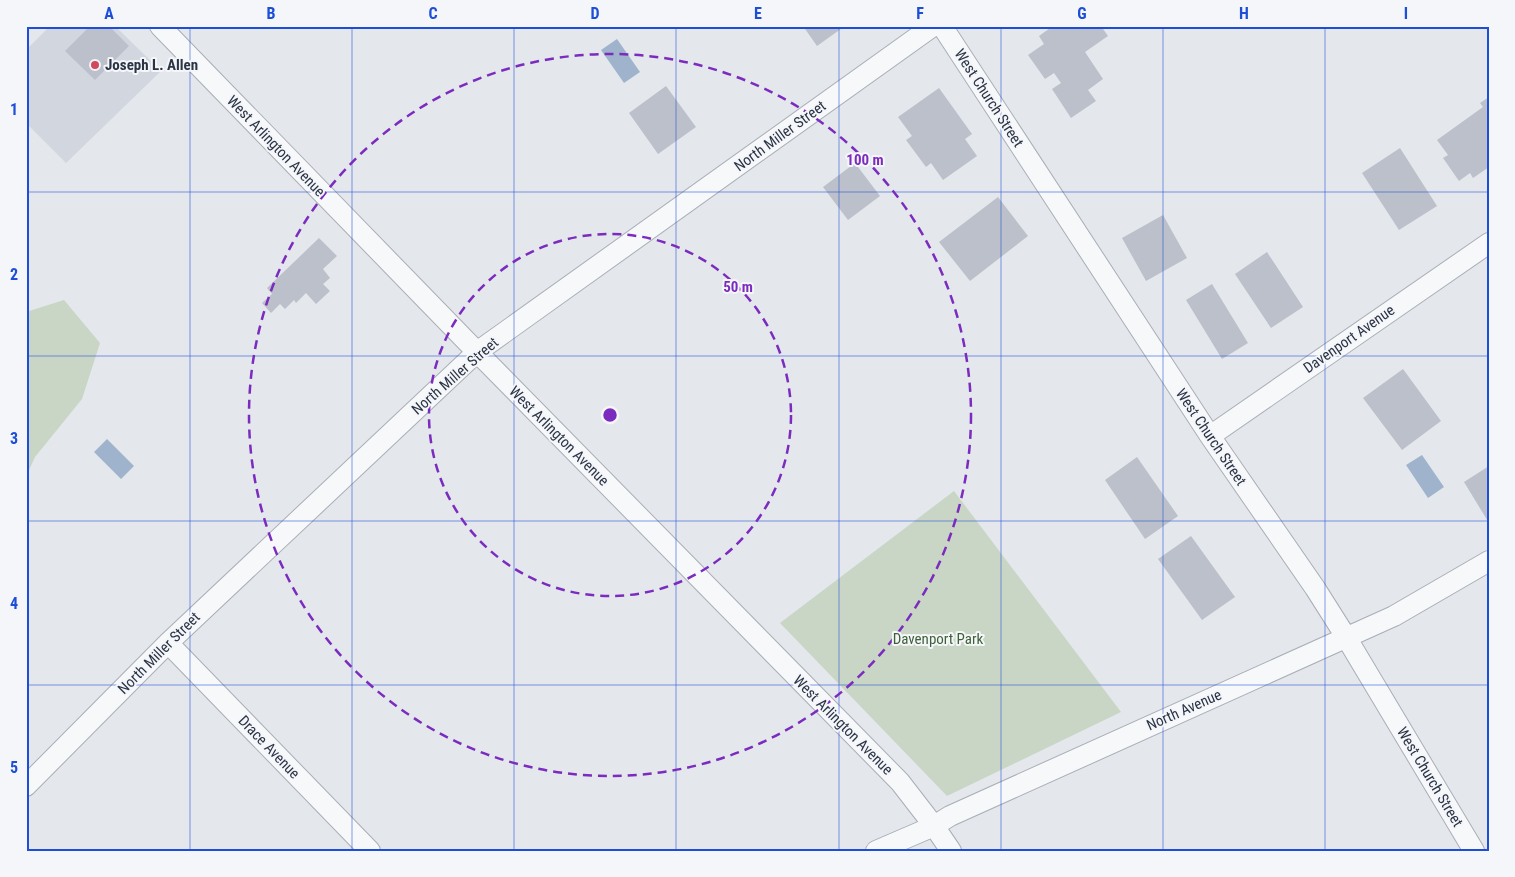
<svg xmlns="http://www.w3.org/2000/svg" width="1515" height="877" font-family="'Roboto Condensed',sans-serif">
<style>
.built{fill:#d2d6de}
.green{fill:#c9d6c5}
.water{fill:#9fb4cc}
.building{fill:#bbc0ca}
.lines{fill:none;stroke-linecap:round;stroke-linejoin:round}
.minor-casing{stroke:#a9aeb7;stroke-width:22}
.minor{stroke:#f7f8fa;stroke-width:20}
.grid{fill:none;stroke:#1d4ed8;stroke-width:1;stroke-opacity:0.55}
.ring{fill:none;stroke:#7b2cbf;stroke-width:2.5;stroke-dasharray:9 6}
.poi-dot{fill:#d1495b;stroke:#f4f6f9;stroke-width:2}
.labels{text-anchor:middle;stroke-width:4;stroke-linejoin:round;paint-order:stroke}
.poi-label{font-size:15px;font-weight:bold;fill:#2b3445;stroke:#f4f6f9;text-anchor:start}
.street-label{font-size:15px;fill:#2b3445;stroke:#f4f6f9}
.park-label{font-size:15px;fill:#3f6138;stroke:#f4f6f9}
.centre{fill:#7b2cbf;stroke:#f4f6f9;stroke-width:2.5}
.ring-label{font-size:15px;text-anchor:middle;font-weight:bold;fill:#7b2cbf;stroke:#f4f6f9;stroke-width:4;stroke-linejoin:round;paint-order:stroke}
.neatline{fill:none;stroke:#1d4ed8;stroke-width:2}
.grid-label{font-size:16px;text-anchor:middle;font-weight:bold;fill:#1d4ed8}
</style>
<rect width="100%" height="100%" fill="#e4e7ec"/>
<path class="built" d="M50,26H115L161,71L66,163L26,123V50Z"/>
<path class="green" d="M64,300L100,343L82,399L35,457L26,477V312Z
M954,491L1121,712L947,796L780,623Z"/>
<path class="water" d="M617,39L640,72L624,83L601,50Z
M107,439L134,466L121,479L94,452Z
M1422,455L1444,487L1428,498L1406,465Z"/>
<path class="building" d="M90,26H109L129,46L95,80L65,51Z
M803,26H845L817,46Z
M1053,26H1101L1108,36L1085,52L1103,79L1088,90L1096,101L1071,118L1052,89L1061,83L1054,73L1045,79L1028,55L1044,44L1039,36Z
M666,86L696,127L658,154L629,113Z
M939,88L972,134L965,139L977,156L943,180L931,163L926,167L906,140L912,136L898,117Z
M1489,97V167L1473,178L1470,173L1459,181L1443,158L1448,155L1437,140L1483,107L1480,103Z
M1400,148L1437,206L1399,230L1362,173Z
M855,163L880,196L848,220L823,187Z
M998,197L1028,236L970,281L939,242Z
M1163,215L1187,258L1146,281L1122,238Z
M319,238L337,256L323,269L330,278L323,284L330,291L316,304L306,293L296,303L294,300L285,309L280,304L271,313L262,303L272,294L267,288Z
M1267,252L1303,307L1271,328L1235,274Z
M1212,284L1248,343L1222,359L1186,300Z
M1403,369L1441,421L1402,450L1363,398Z
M1137,457L1178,516L1145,539L1105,480Z
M1489,466V523L1464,482Z
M1191,536L1235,597L1202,620L1158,559Z"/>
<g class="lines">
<g class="minor-casing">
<path id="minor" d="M160,26L477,352L900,782L934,826L951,851
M942,26L1210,436L1315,588L1346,637L1474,851
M1210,436L1489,243
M168,643L370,851
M26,786L168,643L477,352L933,26
M876,851L934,826L950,816L1394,616L1489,561"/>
</g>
<use href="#minor" class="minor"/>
</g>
<path class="grid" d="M190,26V851M352,26V851M514,26V851M676,26V851M839,26V851M1001,26V851M1163,26V851M1325,26V851M26,192H1489M26,356H1489M26,521H1489M26,685H1489"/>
<g class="ring">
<circle cx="610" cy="415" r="181"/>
<circle cx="610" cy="415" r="361"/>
</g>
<circle class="poi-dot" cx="95" cy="65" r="5"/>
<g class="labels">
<g class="poi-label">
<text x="105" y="70">Joseph L. Allen</text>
</g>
<g class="street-label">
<text transform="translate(989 98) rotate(57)" y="5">West Church Street</text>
<text transform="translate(780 136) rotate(-36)" y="5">North Miller Street</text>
<text transform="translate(276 146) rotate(46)" y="5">West Arlington Avenue</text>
<text transform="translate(1349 339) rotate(-35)" y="5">Davenport Avenue</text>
<text transform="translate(455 376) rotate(-41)" y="5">North Miller Street</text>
<text transform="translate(559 436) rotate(45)" y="5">West Arlington Avenue</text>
<text transform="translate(1211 437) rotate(56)" y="5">West Church Street</text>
<text transform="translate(159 653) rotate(-45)" y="5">North Miller Street</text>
<text transform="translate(1184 710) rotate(-24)" y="5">North Avenue</text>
<text transform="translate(843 725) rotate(45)" y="5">West Arlington Avenue</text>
<text transform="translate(269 747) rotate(46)" y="5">Drace Avenue</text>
<text transform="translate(1430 777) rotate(59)" y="5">West Church Street</text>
</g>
<g class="park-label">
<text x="938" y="644">Davenport Park</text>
</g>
</g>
<circle cx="610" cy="415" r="8" class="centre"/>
<g class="ring-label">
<text x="865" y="165">100 m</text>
<text x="738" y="292">50 m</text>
</g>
<rect width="1515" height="877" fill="none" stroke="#f4f6f9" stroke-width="55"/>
<rect x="28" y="28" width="1460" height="822" class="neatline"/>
<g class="grid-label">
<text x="109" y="19">A</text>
<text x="271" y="19">B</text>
<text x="433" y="19">C</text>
<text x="595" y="19">D</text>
<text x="758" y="19">E</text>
<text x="920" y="19">F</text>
<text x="1082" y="19">G</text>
<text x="1244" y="19">H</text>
<text x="1406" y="19">I</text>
<text x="14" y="115">1</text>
<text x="14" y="280">2</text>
<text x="14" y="444">3</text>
<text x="14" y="609">4</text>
<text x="14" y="773">5</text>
</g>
</svg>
